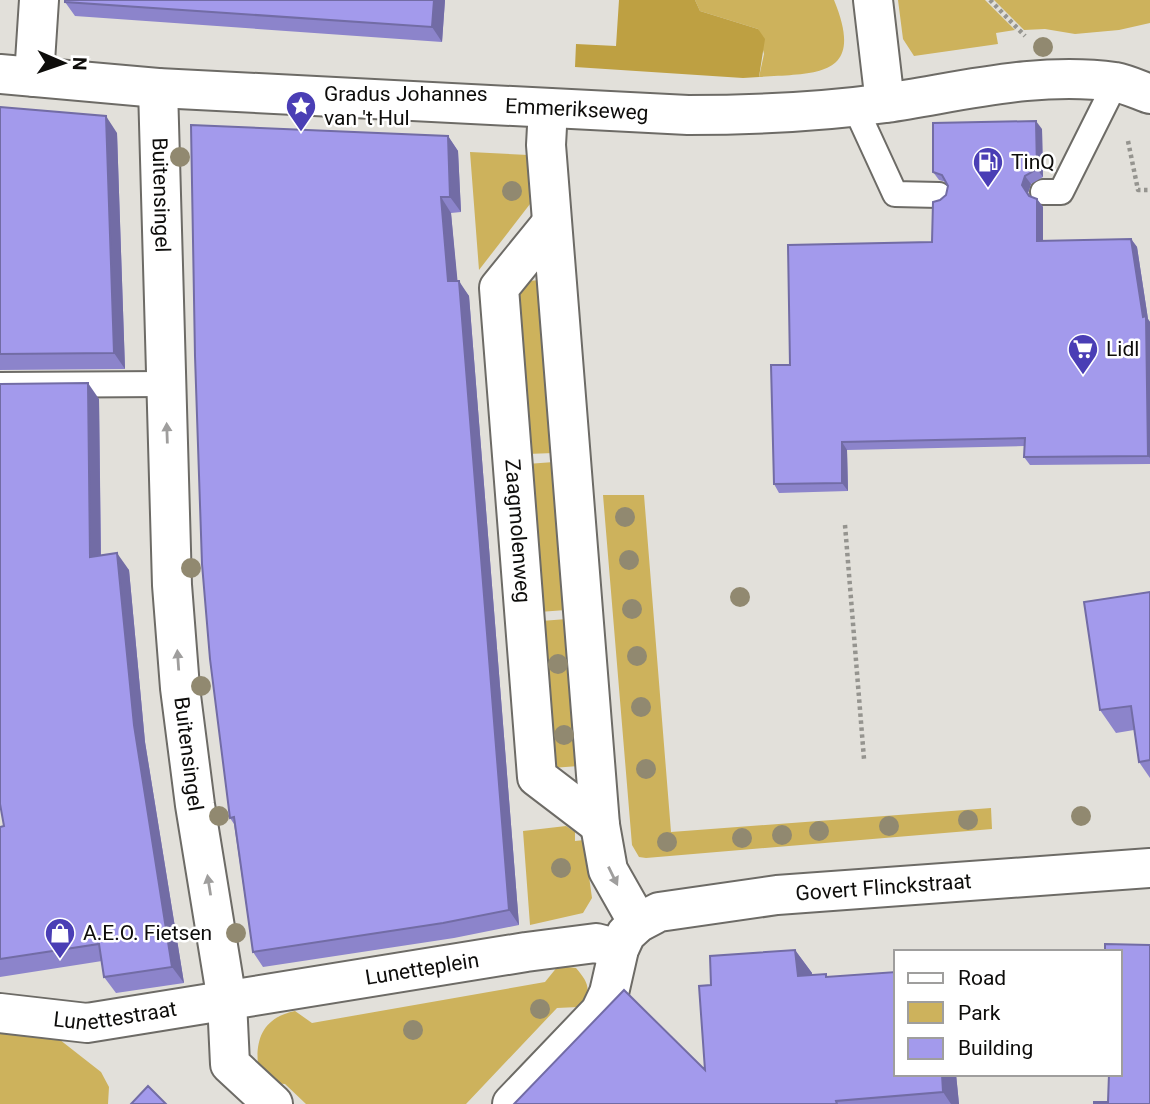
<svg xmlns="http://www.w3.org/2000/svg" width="1150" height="1104" font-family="Roboto,sans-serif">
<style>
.green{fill:#cdb25c}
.forest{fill:#bea042}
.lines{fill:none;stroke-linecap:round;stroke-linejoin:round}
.lane-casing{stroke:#6d6b66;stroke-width:28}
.street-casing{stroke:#6d6b66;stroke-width:42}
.path{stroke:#95948f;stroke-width:4.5;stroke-dasharray:3.5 3.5;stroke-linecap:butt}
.lane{stroke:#fff;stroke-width:24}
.street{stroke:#fff;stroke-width:38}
.tree{fill:#918970}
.wall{fill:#8c84cb}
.shaded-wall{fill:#726ca5}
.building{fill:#a39aec;stroke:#726ca5;stroke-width:2}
.oneway{fill:#9f9e9d}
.labels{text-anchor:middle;stroke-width:5;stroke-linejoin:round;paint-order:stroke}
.poi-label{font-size:21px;fill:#0e0d0b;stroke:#fff;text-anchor:start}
.street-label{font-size:21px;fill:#0e0d0b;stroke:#fff}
</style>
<rect width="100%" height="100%" fill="#e2e0da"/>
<path class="green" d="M695,0H834C866,78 817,73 759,77L764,54L758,29L700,11Z
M898,0H985L1015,30L996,33L998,44L914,56L903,39Z
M994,0H1150V23L1119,30L1075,34L1045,29L1024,30Z
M470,152L528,155L530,204L479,270Z
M541,280L554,453L527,454L514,282Z
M554,462L566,610L539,612L527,464Z
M603,495H644L671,832L991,808L992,829L646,858L639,857L632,845Z
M567,619L579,766L552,768L541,621Z
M566,826L575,832V841L584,840L592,898L583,913L530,925L523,831Z
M558,966L576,968C589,983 593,992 578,1007L557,1008L466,1104H306L285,1084L270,1083L259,1073C254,1042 261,1018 295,1011L312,1023L545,982Z
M0,1030L55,1036L101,1072L109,1087L108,1104H0Z"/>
<path class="forest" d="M619,0H695L700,11L758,29L765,39L759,77L743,78L575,67L576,44L616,46Z"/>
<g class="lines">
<g class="lane-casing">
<path id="lane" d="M855,107L895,194L939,195
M1043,192H1061L1116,82
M0,385L165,384"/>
</g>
<g class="street-casing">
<g id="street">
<path d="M873,0L885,103"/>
<path id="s1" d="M0,74L158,88L688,115C754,115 820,112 886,103C960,92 1038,71 1115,82C1126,84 1139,90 1150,94"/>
<path d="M34,77L39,0"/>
<path id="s2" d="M158,88L172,585L180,688L195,805L227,1001L230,1064L273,1104"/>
<path d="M548,108L546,145L600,825L608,870L638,923"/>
<path id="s3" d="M551,224L499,288L537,777L600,825"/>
<path id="s4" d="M0,1013L87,1023L526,952L596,943L619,949"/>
<path id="s5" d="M512,1104L600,1012L609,993L619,949L626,934L638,923L659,912L777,895L1150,868"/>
</g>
</g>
<path class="path" d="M990,0L1025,36
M1128,141L1138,190H1150
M845,525L864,759"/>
<use href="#lane" class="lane"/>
<use href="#street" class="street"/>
</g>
<g class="tree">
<circle cx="1043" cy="47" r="10"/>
<circle cx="180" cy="157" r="10"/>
<circle cx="512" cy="191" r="10"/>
<circle cx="625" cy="517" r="10"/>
<circle cx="629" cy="560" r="10"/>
<circle cx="191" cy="568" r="10"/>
<circle cx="740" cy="597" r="10"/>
<circle cx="632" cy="609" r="10"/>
<circle cx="637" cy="656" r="10"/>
<circle cx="558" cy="664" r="10"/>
<circle cx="201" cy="686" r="10"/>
<circle cx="641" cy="707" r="10"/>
<circle cx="564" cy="735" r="10"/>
<circle cx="646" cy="769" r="10"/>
<circle cx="219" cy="816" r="10"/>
<circle cx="1081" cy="816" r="10"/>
<circle cx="968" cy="820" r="10"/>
<circle cx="889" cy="826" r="10"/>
<circle cx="819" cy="831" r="10"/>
<circle cx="782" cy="835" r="10"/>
<circle cx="742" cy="838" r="10"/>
<circle cx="667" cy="842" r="10"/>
<circle cx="561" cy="868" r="10"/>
<circle cx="236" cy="933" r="10"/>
<circle cx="540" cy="1009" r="10"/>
<circle cx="413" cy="1030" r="10"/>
</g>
<path class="wall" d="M65,0H445L442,42L75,16L65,2Z
M0,107L117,133L125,369L0,370Z
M1042,129L1043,177L1031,184L1028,193L1031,197L1037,199L1043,207V241L1131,239L1137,247L1148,319L1150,322V464L1030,465L1024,457V446L847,450L848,491L779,493L774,484L790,365L932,242L940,200L946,195L948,186L946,182L939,180L933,172Z
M448,136L458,151L461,212L451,213L457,281L469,296L519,925L454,938L263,967L253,952L234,824L230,818Z
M99,399L101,555L129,570L145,742L184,983L116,993L104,977L102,961L0,977V827L4,826Z
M1150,592V778L1139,762L1134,730L1116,733L1100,710Z
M795,950L812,973V975L828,977L896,1074H956L959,1104H514L705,1070L711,985Z"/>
<path class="shaded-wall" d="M434,0H445L442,42L432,27Z
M106,116L117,133L125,369L114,353Z
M1036,121L1042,129L1043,177L1037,169Z
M448,136L458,151L461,212L450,197Z
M1025,176L1031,184L1028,193L1035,204L1022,185Z
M441,197L451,213L459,296L448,281Z
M1037,199L1043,207V249L1037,241Z
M1131,239L1137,247L1148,319L1150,322V458L1148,456L1143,317Z
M459,281L469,296L519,925L509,910Z
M88,383L99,399L101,573L90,557Z
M842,442L847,450L848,491L842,483Z
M117,553L129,570L145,742L184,983L172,967L134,725Z
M795,950L812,973L814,1000L798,976Z
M942,1074H956L959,1104H951L943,1092Z"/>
<path class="building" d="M65,0H434L432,27L65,2Z
M0,107L106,116L114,353L0,354Z
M1036,121L1037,169L1025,176L1022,185L1029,196L1037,199V241L1131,239L1143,317L1146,316L1148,456L1024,457L1025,438L842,442V483L774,484L771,365H790L788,245L932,242L933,202L940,200L946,195L948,186L942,175L933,172V123Z
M191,125L448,136L450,197H441L448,281H459L509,910L443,923L253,952L234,817L230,818L210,659L202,564L195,356Z
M88,383L90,557L117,553L134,725L172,967L104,977L99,944L0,959V827L4,826L0,804V384Z
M1150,592V760L1139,762L1131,706L1100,710L1084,602Z
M1105,944L1150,945V1104H1094V1102H1108L1109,1074H1120V952H1105Z
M795,950L798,976L826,974V977L896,972V1074H942L943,1092L836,1101L837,1104H514L624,990L705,1070L699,986L711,985L710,956Z
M148,1086L166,1104H131Z"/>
<defs><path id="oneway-solid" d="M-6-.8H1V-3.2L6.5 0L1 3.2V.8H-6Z" transform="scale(1.75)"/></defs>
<g class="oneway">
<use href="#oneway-solid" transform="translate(167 433) rotate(-92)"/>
<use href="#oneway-solid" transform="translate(178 660) rotate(-94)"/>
<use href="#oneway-solid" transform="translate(613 876) rotate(64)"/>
<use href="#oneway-solid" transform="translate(209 885) rotate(-99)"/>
</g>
<defs>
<g id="sight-pin" transform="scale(1.575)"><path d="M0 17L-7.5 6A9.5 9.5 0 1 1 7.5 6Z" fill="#4a3eb5" stroke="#fff"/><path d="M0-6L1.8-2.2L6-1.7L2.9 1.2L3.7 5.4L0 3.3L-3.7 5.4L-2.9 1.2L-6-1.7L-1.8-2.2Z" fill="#fff"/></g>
<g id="fuel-pin" transform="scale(1.575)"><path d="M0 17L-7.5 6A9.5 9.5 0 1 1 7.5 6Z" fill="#4a3eb5" stroke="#fff"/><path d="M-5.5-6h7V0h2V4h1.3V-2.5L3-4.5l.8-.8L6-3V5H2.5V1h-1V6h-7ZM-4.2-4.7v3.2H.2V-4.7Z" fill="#fff"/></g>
<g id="supermarket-pin" transform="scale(1.575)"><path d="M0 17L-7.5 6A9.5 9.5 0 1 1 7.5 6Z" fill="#4a3eb5" stroke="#fff"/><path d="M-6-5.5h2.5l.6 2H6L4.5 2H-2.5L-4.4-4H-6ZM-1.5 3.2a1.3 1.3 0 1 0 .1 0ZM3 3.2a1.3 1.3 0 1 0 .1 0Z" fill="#fff"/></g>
<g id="shop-pin" transform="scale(1.575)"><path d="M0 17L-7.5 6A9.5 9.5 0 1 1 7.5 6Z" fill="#4a3eb5" stroke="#fff"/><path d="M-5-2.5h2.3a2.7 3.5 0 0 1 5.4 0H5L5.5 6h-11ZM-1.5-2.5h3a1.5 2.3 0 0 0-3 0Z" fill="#fff"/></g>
</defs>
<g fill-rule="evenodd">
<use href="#sight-pin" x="301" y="106"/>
<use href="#fuel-pin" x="988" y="162"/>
<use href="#supermarket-pin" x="1083" y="349"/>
<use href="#shop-pin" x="60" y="933"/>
</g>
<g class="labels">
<g class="poi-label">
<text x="324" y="101">Gradus Johannes<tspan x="324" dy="24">van 't Hul</tspan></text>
<text x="1011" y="169">TinQ</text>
<text x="1106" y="356">Lidl</text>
<text x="83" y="940">A.E.O. Fietsen</text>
</g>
<g class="street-label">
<text dy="7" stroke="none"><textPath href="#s1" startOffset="578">Emmerikseweg</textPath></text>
<text dy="7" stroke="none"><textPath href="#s2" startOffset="107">Buitensingel</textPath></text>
<text dy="7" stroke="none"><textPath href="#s3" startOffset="326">Zaagmolenweg</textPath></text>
<text dy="7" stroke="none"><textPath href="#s2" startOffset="667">Buitensingel</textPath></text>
<text dy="7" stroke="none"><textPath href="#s5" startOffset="476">Govert Flinckstraat</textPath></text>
<text dy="7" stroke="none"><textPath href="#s4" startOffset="427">Lunetteplein</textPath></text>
<text dy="7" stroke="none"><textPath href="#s4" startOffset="116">Lunettestraat</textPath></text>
</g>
</g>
<rect x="894" y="950" width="228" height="126" fill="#ffffff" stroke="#9f9e9d" stroke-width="2"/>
<rect x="908" y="973" width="35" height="10" fill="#ffffff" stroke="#9f9e9d" stroke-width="2"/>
<text x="958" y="985" font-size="21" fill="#0e0d0b">Road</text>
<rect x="908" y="1002" width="35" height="21" fill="#cdb25c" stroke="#9f9e9d" stroke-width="2"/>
<text x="958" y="1020" font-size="21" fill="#0e0d0b">Park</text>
<rect x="908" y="1038" width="35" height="21" fill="#a39aec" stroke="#9f9e9d" stroke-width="2"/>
<text x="958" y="1055" font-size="21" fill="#0e0d0b">Building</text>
<g transform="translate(63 63) rotate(92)" stroke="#ffffff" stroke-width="5" paint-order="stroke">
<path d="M0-5L12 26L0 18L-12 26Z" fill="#0e0d0b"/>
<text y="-10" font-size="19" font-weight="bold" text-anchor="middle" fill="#0e0d0b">N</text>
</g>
</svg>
